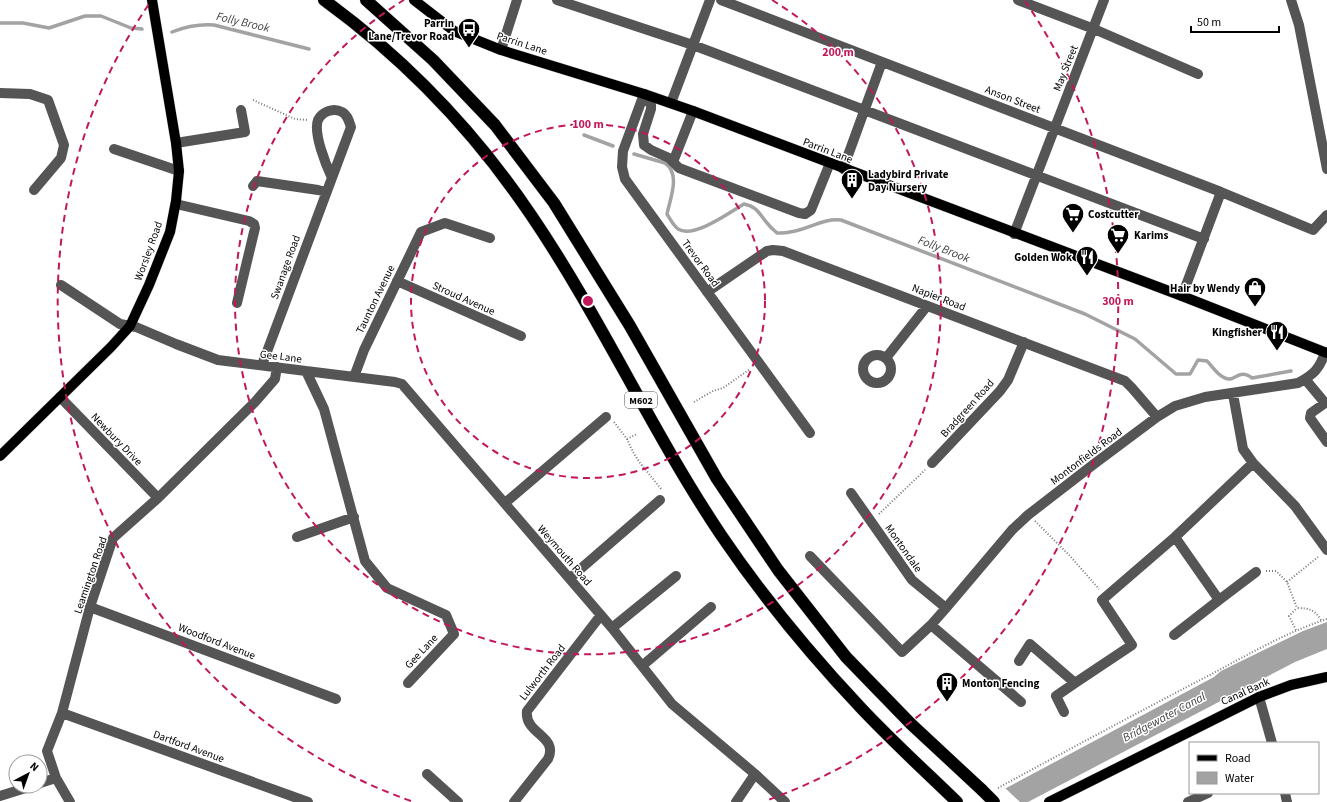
<svg xmlns="http://www.w3.org/2000/svg" width="1327" height="802" font-family="'Source Sans 3',sans-serif">
<style>
.water{fill:#a3a3a3}
.pier{fill:#fff}
.lines{fill:none;stroke-linecap:round;stroke-linejoin:round}
.stream{stroke:#a3a3a3;stroke-width:3.5}
.major-casing{stroke:#dbdbdb;stroke-width:11}
.highway-casing{stroke:#dbdbdb;stroke-width:13}
.path{stroke:#777;stroke-width:2;stroke-dasharray:1 2;stroke-linecap:butt}
.minor{stroke:#555;stroke-width:10}
.major{stroke:#000;stroke-width:10}
.highway{stroke:#000;stroke-width:12}
.highway-bridge-casing{stroke:#dbdbdb;stroke-width:13;stroke-linecap:butt}
.highway-bridge{stroke:#000;stroke-width:12}
.ring{fill:none;stroke:#c2185b;stroke-width:2;stroke-dasharray:7 5}
.labels{text-anchor:middle;stroke-width:3;stroke-linejoin:round;paint-order:stroke}
.shield{fill:#fff;stroke:#4c4c4c;stroke-width:1}
.shield-label{font-size:10px;font-weight:bold;fill:#000}
.poi-label{font-size:11px;font-weight:bold;fill:#000;stroke:#fff;text-anchor:end}
.street-label{font-size:11px;fill:#000;stroke:#fff}
.water-label{font-size:12px;font-style:italic;fill:#444;stroke:#fff}
.centre{fill:#c2185b;stroke:#fff;stroke-width:2}
.ring-label{font-size:12px;text-anchor:middle;font-weight:bold;fill:#c2185b;stroke:#fff;stroke-width:3;stroke-linejoin:round;paint-order:stroke}
</style>
<rect width="100%" height="100%" fill="#fff"/>
<path class="water" d="M1327,622V649L1295,662L1028,802H980L1214,677L1221,671L1303,631Z"/>
<path class="pier" d="M1004,787L1020,802H978L979,800Z"/>
<g class="lines">
<path class="stream" d="M0,23H23L49,28L85,16H101L131,28L142,29
M172,32C187,26 199,24 214,25L309,49
M584,135L613,146
M634,154L665,163C681,174 670,199 667,214C670,219 673,225 678,229C694,239 730,212 744,204C758,207 759,214 768,224C770,227 774,230 777,233C781,233 786,233 790,232C808,230 822,218 841,220L1085,314L1135,339L1176,374H1190L1198,360L1207,361C1212,366 1217,374 1223,377C1235,385 1237,367 1252,378L1291,371"/>
<g class="major-casing">
<path id="major" d="M414,0L454,31L501,50L644,94L693,111L1182,296L1327,353
M0,456L111,347L130,326L149,285L170,232L176,201L179,171L176,143L152,0
M1049,802L1259,697L1291,685L1327,677"/>
</g>
<g class="highway-casing">
<path id="highway" d="M324,0C405,59 475,132 531,215C601,318 652,432 721,535C763,597 810,654 861,708C892,741 925,771 957,802
M366,0L433,60L495,125L554,203L630,326L717,479L778,570L846,657L911,724L982,790"/>
</g>
<path class="path" d="M253,100L295,119L308,120
M694,402L713,391L723,388L750,369
M614,422L627,439L633,452L640,463L662,490
M627,439L637,434
M879,514L925,470
M1035,521L1070,556L1099,589
M1266,571H1276L1287,582L1297,608C1309,608 1315,610 1321,620
M1287,582L1318,557
M1296,630L1289,616L1297,608
M998,788C1066,751 1135,714 1204,678C1244,657 1284,633 1327,619"/>
<path class="minor" d="M557,0L693,45L1204,239
M721,0L1221,192L1313,230L1327,215
M1018,0L1094,29L1198,74
M1291,0L1299,25L1327,169
M501,50L517,0
M0,93L30,94L48,100L64,145L61,158L34,190
M644,94L623,151L622,167L625,179L810,433
M644,94L651,105V109L643,134L644,145L651,150L669,158L679,168L799,213L805,214L811,210L830,163
M671,103L710,0
M176,143L245,132L241,110
M114,149L179,171
M673,162L693,111
M843,169L882,62
M253,186L257,181L318,190L326,192
M176,204L249,221L254,224L255,228L237,303
M1014,234L1104,0
M397,281L521,336
M61,285L120,324L136,327L176,344L218,360L306,371L324,409L365,561L387,588L446,615L454,634L408,683
M707,292L767,251L773,250L783,251L1125,381L1132,388L1157,417
M1182,296L1221,192
M863 369a14 14 0 1 1 28 0a14 14 0 1 1-28 0Z
M886,358L927,306
M262,365L351,127C349,122 348,115 342,112C333,107 322,112 318,120C313,133 326,165 332,178
M306,371L395,382L402,384L612,628L672,704L755,774L785,802
M354,377L364,350L421,232L445,223L490,238
M1305,379L1325,403L1311,413L1310,418L1327,442
M1233,394L1243,449L1253,463L1295,506L1327,550
M60,397L158,498
M932,463L1000,391L1008,380L1024,342
M851,493L912,580L946,608
M505,503L606,417
M297,537L354,517
M1175,537L1219,600L1256,572
M810,556L902,652L931,625L946,608L1012,530L1028,515L1094,464L1157,417L1175,406L1205,397L1298,383C1313,375 1320,369 1325,352
M570,578L660,500
M90,607L336,699
M931,625L1021,702
M612,628L676,576
M1174,635L1219,600
M1019,661L1030,644L1075,683L1132,645L1102,600L1175,537L1253,463
M642,666L711,607
M1259,697L1272,743
M1064,712L1056,696L1075,683
M62,713L308,802
M427,774L458,802
M40,783L56,778
M1285,793L1287,802
M0,796L32,786
M70,802L56,778L47,751L62,713L90,607L113,538L158,498L255,402L275,379L277,367
M514,802L548,759C559,736 524,734 527,711L601,615
M736,802L755,774
M1188,802L1208,793"/>
<use href="#major" class="major"/>
<use href="#highway" class="highway"/>
<g class="highway-bridge-casing">
<path id="highway-bridge" d="M982,790L994,802"/>
</g>
<use href="#highway-bridge" class="highway-bridge"/>
</g>
<g class="ring">
<circle cx="588" cy="301" r="177"/>
<path d="M772 0A353 353 0 1 1 404 0"/>
<path d="M411 801A530 530 0 0 1 151 1M1025 1A530 530 0 0 1 765 801"/>
</g>
<defs>
<g id="bus-pin" transform="scale(1.15)"><path d="M0 17L-7.5 6A9.5 9.5 0 1 1 7.5 6Z" fill="#000" stroke="#fff"/><path d="M-5-6H5V4H4V6H2V4H-2V6H-4V4H-5ZM-3.5-4V0h7V-4ZM-3.5 1.2v1.5H-2V1.2ZM2 1.2v1.5H3.5V1.2Z" fill="#fff"/></g>
<g id="building-pin" transform="scale(1.15)"><path d="M0 17L-7.5 6A9.5 9.5 0 1 1 7.5 6Z" fill="#000" stroke="#fff"/><path d="M-4-6H4V6H1V3H-1V6H-4ZM-2.5-4.3h1.7v1.8h-1.7ZM.8-4.3h1.7v1.8H.8ZM-2.5-1h1.7V.8h-1.7ZM.8-1h1.7V.8H.8Z" fill="#fff"/></g>
<g id="supermarket-pin" transform="scale(1.15)"><path d="M0 17L-7.5 6A9.5 9.5 0 1 1 7.5 6Z" fill="#000" stroke="#fff"/><path d="M-6-5.5h2.5l.6 2H6L4.5 2H-2.5L-4.4-4H-6ZM-1.5 3.2a1.3 1.3 0 1 0 .1 0ZM3 3.2a1.3 1.3 0 1 0 .1 0Z" fill="#fff"/></g>
<g id="restaurant-pin" transform="scale(1.15)"><path d="M0 17L-7.5 6A9.5 9.5 0 1 1 7.5 6Z" fill="#000" stroke="#fff"/><path d="M-5-6h1v4h1v-4h1v4h1v-4h1v5L-1.5 .5V6h-2V.5L-5-1ZM5-6V6H3V1.5H1.5Q1.5-4 5-6Z" fill="#fff"/></g>
<g id="shop-pin" transform="scale(1.15)"><path d="M0 17L-7.5 6A9.5 9.5 0 1 1 7.5 6Z" fill="#000" stroke="#fff"/><path d="M-5-2.5h2.3a2.7 3.5 0 0 1 5.4 0H5L5.5 6h-11ZM-1.5-2.5h3a1.5 2.3 0 0 0-3 0Z" fill="#fff"/></g>
</defs>
<g fill-rule="evenodd">
<use href="#bus-pin" x="469" y="29"/>
<use href="#building-pin" x="852" y="180"/>
<use href="#supermarket-pin" x="1073" y="214"/>
<use href="#supermarket-pin" x="1118" y="235"/>
<use href="#restaurant-pin" x="1087" y="257"/>
<use href="#shop-pin" x="1255" y="288"/>
<use href="#restaurant-pin" x="1277" y="332"/>
<use href="#building-pin" x="947" y="683"/>
</g>
<g class="labels">
<rect class="shield" x="625" y="392" width="32" height="16" rx="3"/>
<g class="shield-label">
<text x="641" y="404">M602</text>
</g>
<g class="poi-label">
<text x="454" y="27">Parrin<tspan x="454" dy="13">Lane/Trevor Road</tspan></text>
<text x="868" y="178" text-anchor="start">Ladybird Private<tspan x="868" dy="13">Day Nursery</tspan></text>
<text x="1088" y="218" text-anchor="start">Costcutter</text>
<text x="1134" y="239" text-anchor="start">Karims</text>
<text x="1072" y="261">Golden Wok</text>
<text x="1240" y="292">Hair by Wendy</text>
<text x="1262" y="336">Kingfisher</text>
<text x="962" y="687" text-anchor="start">Monton Fencing</text>
</g>
<g class="street-label">
<text transform="translate(522 43) rotate(18)" y="4">Parrin Lane</text>
<text transform="translate(1065 68) rotate(-68)" y="4">May Street</text>
<text transform="translate(1013 99) rotate(21)" y="4">Anson Street</text>
<text transform="translate(828 150) rotate(21)" y="4">Parrin Lane</text>
<text transform="translate(148 251) rotate(-70)" y="4">Worsley Road</text>
<text transform="translate(701 263) rotate(54)" y="4">Trevor Road</text>
<text transform="translate(285 267) rotate(-70)" y="4">Swanage Road</text>
<text transform="translate(939 297) rotate(21)" y="4">Napier Road</text>
<text transform="translate(464 298) rotate(24)" y="4">Stroud Avenue</text>
<text transform="translate(375 299) rotate(-64)" y="4">Taunton Avenue</text>
<text transform="translate(281 356) rotate(7)" y="4">Gee Lane</text>
<text transform="translate(967 408) rotate(-48)" y="4">Bradgreen Road</text>
<text transform="translate(117 439) rotate(46)" y="4">Newbury Drive</text>
<text transform="translate(1086 456) rotate(-37)" y="4">Montonfields Road</text>
<text transform="translate(904 548) rotate(55)" y="4">Montondale</text>
<text transform="translate(565 555) rotate(49)" y="4">Weymouth Road</text>
<text transform="translate(90 575) rotate(-71)" y="4">Leamington Road</text>
<text transform="translate(217 641) rotate(21)" y="4">Woodford Avenue</text>
<text transform="translate(421 651) rotate(-47)" y="4">Gee Lane</text>
<text transform="translate(542 672) rotate(-52)" y="4">Lulworth Road</text>
<text transform="translate(1245 691) rotate(-24)" y="4">Canal Bank</text>
<text transform="translate(189 746) rotate(20)" y="4">Dartford Avenue</text>
</g>
<g class="water-label">
<text transform="translate(243 22) rotate(13)" y="4">Folly Brook</text>
<text transform="translate(944 249) rotate(21)" y="4">Folly Brook</text>
<text transform="translate(1164 717) rotate(-28)" y="4">Bridgewater Canal</text>
</g>
</g>
<circle cx="588" cy="301" r="6" class="centre"/>
<g class="ring-label">
<text x="838" y="56">200 m</text>
<text x="588" y="128">100 m</text>
<text x="1118" y="305">300 m</text>
</g>
<rect x="1189" y="742" width="130" height="52" fill="#ffffff" stroke="#999999"/>
<rect x="1197" y="755" width="20" height="6" fill="#000000" stroke="#999999"/>
<text x="1225" y="762" font-size="12" fill="#000000">Road</text>
<rect x="1197" y="772" width="20" height="12" fill="#a3a3a3" stroke="#999999"/>
<text x="1225" y="782" font-size="12" fill="#000000">Water</text>
<g transform="translate(28 774) rotate(41)"><circle r="19" fill="#ffffff" stroke="#999999"/>
<path d="M0-3L7 15L0 10L-7 15Z" fill="#000000"/>
<text y="-6" font-size="11" font-weight="bold" text-anchor="middle" fill="#000000">N</text>
</g>
<path d="M1191 26v6h88v-6" fill="none" stroke="#000000" stroke-width="2"/>
<text x="1197" y="26" font-size="12" fill="#000000" stroke="#ffffff" stroke-width="3" paint-order="stroke">50 m</text>
</svg>
